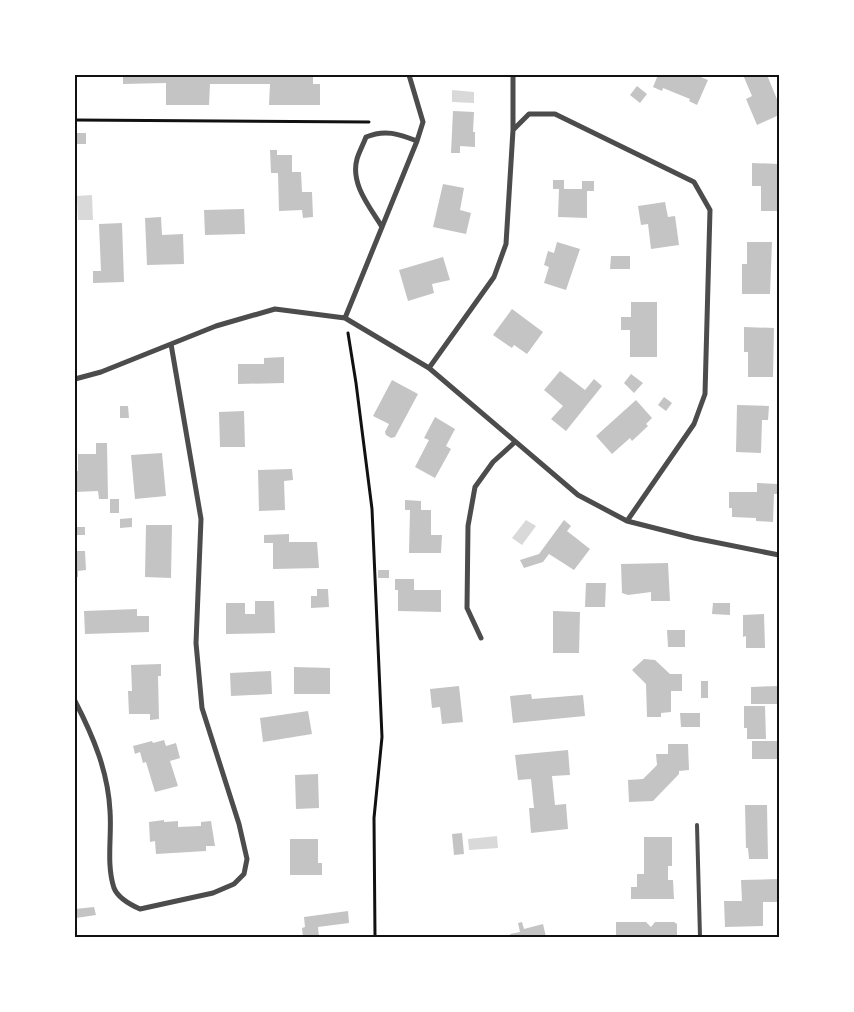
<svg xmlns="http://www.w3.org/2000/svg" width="854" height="1012" font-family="'Source Sans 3',sans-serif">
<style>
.water{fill:#d9d9d9}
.building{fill:#c4c4c4}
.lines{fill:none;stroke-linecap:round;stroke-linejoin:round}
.path{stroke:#111;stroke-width:3}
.service{stroke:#4c4c4c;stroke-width:4}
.minor{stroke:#4c4c4c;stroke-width:5}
.neatline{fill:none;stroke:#111;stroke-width:2}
</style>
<rect width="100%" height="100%" fill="#fff"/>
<path class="water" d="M452,90L474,92V103L452,102Z
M92,195L93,220H78L77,196Z
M526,520L536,526L522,545L512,538Z
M497,836L498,848L469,850L468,839Z"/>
<path class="building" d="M123,75H313V84H320V105H269L270,84H210L209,105H166V83L123,84Z
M658,75H696L708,80L697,105L689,101L690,99L663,88L662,91L653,87Z
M743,75H767L779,104V115L757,125L746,99L752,96Z
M637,86L647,94L640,103L630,95Z
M453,111L474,112L473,132H475V147L460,146V153H451Z
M75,133H86V144H75Z
M270,150H277V155H292V172H301L302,192H312L313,217L303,218L302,210L279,211L278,173H271Z
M752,163L779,164V211H761V186H752Z
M553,180H564V189H582V181H594V191H587V218L558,217L559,189H553Z
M443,184L464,188L460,210L471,213L466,234L433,227Z
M665,202L668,217L675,216L679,245L651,249L648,224L641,225L638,206Z
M244,209L245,234L205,235L204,210Z
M161,217L162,235L183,234L184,264L147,265L145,218Z
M122,223L124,282L93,283V271H101L99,224Z
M557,242L580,249L566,290L544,283L549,267L544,265L548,251L554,253Z
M747,242H772L770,294H742V264H747Z
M611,256H630V269H610Z
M443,257L450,280L432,284L434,293L408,301L399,270Z
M631,302H657V357H630V330H621V317H631Z
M512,309L543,332L527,354L514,345L512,348L493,335Z
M744,327L774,328L773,377H748V352H744Z
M284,357V383L238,384V364H264V358Z
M560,371L585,390L594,379L602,386L566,431L551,419L563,406L544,390Z
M631,374L643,383L634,393L624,383Z
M392,380L418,394L395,437L391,438L386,435L385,432L389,424L373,416Z
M664,397L672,403L666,411L658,405Z
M636,400L652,418L646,424L648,426L632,441L630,438L612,454L596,436Z
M737,405L769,406L768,420H762L761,453L736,452Z
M120,406H128L129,418H120Z
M244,411L245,447H220L219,412Z
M435,417L455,429L446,446L451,449L435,478L415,467L429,440L424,438Z
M96,443H107L108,499H99L98,491L75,492V471H78V454H96Z
M162,453L166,496L135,499L131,455Z
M292,469L293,480L284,481L285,510L259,511L258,470Z
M757,483L778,484V494H774L773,522L756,521V518L732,517V508H729V492H757Z
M110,499H119V513H110Z
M405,500L421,501V510H431V535H442L441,553H409L410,510H405Z
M132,518V527L120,528V519Z
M564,520L571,526L567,531L590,549L574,570L549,554L543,562L524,568L520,560L539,554Z
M146,525H172L171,578L145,577Z
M75,527H85V535H77V551H85L86,570L78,571V577H75Z
M289,534V542H317L319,568L273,569V543H264V535Z
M668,563L670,601H651V592L628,595L622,593L621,564Z
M378,570H389V578H378Z
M395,579H414V590H441V612L398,611V590H395Z
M586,583H606L605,607H585Z
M317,589H328L329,607L311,608V596H317Z
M255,601H274L275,633L226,634V603H245V614H255Z
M713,603H730V615L712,614Z
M137,609V616H149V632L85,634L84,611Z
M553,611L580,612L579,653H553Z
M764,614L765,648H746V636L743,637V615Z
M667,630H685V647H668Z
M644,659L655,660L670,674H682V691H671V712L661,713V717H647L646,684L632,670Z
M161,664V676H158L159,719L150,720V714H129L128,691H132L131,665Z
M294,667L330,668V694H294Z
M271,671L272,694L231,696L230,673Z
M701,681H708V698H701Z
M459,686L463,722L442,724L440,707L432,708L430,689Z
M779,686V704H751V687Z
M531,694L532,699L583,695L585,716L513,723L510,696Z
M744,706H765L766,739H747V728H744Z
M308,711L312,734L263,742L260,718Z
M680,713H700V727H681Z
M164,740L166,746L176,743L180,758L170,761L178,786L155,792L146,762L143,763L140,752L135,754L133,746L152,741L153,743Z
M752,741H778V759H752Z
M668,744H688L689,770L679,771V774L653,801L629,802L628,780L643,779L657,765L656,754H668Z
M568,750L570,775L552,776L555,805L566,804L568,829L531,833L529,808H534L531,779L518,780L515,755Z
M318,774L319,808L296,809L295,775Z
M745,805H767L768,859H749L748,848H746Z
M164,820V822L178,821V827L201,826V822L211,821L215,846H206V851L156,854L155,841L150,842L149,822Z
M462,833L464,854L454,855L452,834Z
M644,837H672V866H668V880H673L674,899H631V887H637V874H644Z
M290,839H318V863H322V875H290Z
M779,879V902H763V926L725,927L724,901H742L741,880Z
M94,907L96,915L76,918L75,909Z
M348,911L349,923L318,927L319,937H303L302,928L305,927L304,917Z
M522,922L524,929L543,924L546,937H511L510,934L520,932L518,923Z
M616,922H646L651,927L655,922H674L677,924V937H616Z"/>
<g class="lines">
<path class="path" d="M75,120L369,122
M348,333L356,383L372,509L382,737L374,818L375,937"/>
<path class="service" d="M697,825L700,937"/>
<path class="minor" d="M513,130V75
M382,227C370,207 350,184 357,159C359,152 363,145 366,137C385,129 399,134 417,141
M345,318L417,141L423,122L409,75
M429,368L494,277L506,244L513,130L529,114H555L694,182L710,210L705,394L694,424L627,521
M75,379L101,372L216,326L275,309L345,318L429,368L578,495L627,521L694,538L779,555
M481,638L467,608L468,526L475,487L493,462L515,442
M75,701C93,736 108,771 110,811C112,835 106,864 114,888C118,898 131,905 140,909L213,893L234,884L244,874L247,859L239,824L202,708L196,643L201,519L171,344"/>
</g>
<rect width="854" height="1012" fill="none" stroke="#ffffff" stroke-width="152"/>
<rect x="76" y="76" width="702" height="860" class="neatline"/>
</svg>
